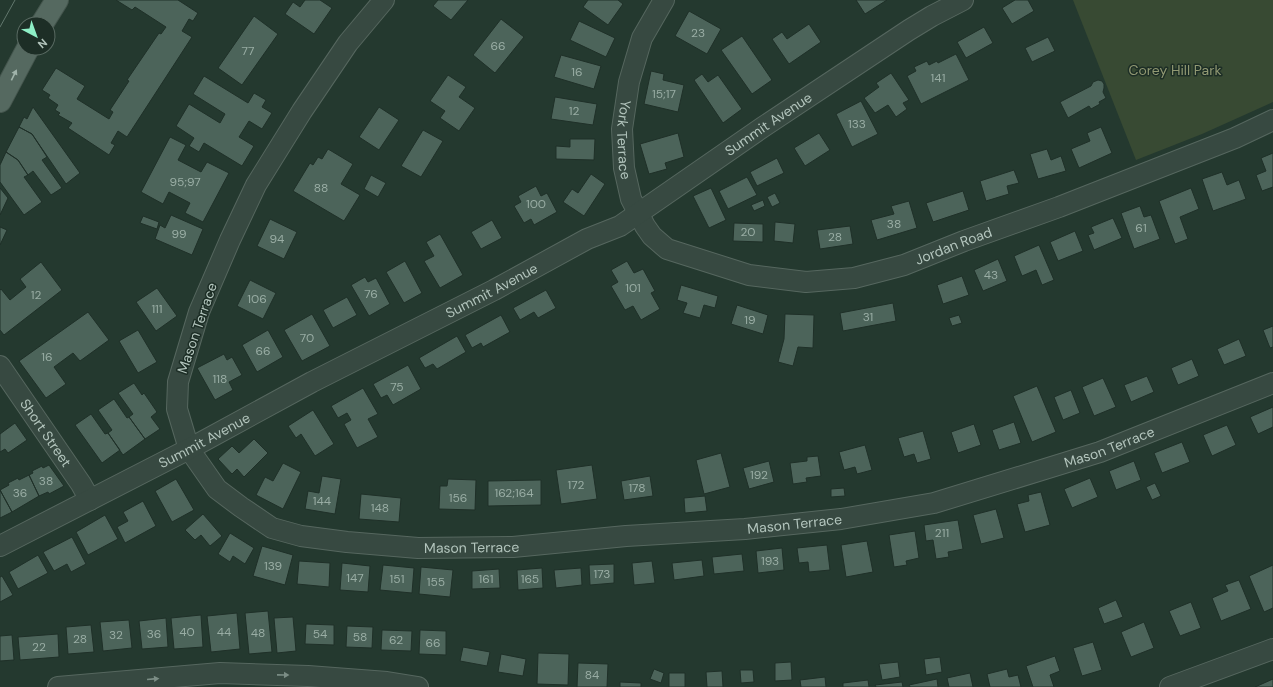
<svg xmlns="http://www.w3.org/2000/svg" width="1273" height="687" font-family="'DM Sans',sans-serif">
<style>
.green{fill:#384a33}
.building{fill:#4c645a;stroke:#1f3028}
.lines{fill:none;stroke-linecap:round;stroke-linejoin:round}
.minor-casing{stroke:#56675f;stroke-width:22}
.major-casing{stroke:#44554d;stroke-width:24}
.minor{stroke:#374941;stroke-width:20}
.major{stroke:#556960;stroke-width:22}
.tram{stroke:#61776d;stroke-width:1}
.oneway{fill:#a0b3aa}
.oneway2{fill:#7b8d85}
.labels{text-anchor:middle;stroke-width:3;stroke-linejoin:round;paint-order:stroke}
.number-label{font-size:12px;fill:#99ada4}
.park-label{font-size:14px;fill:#929973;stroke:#1d2e26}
.street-label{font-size:14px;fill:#b3c5bd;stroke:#1d2e26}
</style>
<rect width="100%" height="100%" fill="#24392f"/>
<path class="green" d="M1073,0H1273V102L1202,134L1136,160Z"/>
<path class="building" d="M116,0H178L198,13L193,21L189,19L182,31L192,37L127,137L118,131L111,143L115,145L109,155L68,128L72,123L58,115L60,113L55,110L58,105L48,98L50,95L42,90L56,68L85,86L77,99L109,119L113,112L110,110L129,81L127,80L159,33L161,34L166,27L135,7L132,10Z
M305,0H320L332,8L314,34L285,14L293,2L300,7Z
M438,0H468L451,20L433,6Z
M588,0H618L623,4L608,25L583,7Z
M856,0H887L865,14Z
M1015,0H1028L1034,11L1012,24L1002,8Z
M689,11L721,29L707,54L675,36Z
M254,16L278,34L242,85L218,68Z
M501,19L524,37L495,73L473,55Z
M579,21L615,38L606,57L570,40Z
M809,24L821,42L789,64L772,39L782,32L787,39Z
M984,27L993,43L966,58L957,42Z
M742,36L772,80L752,94L721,50Z
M1048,37L1055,51L1032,62L1025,48Z
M956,54L969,80L921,104L907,76L916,71L914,67L927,61L929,65L937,61L938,63Z
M561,55L601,66L594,89L554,77Z
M651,71L664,74L663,80L684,85L678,112L644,104Z
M891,73L909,100L903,103L907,109L896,117L888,105L875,113L864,98L879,87L876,83Z
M702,74L708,82L718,75L742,109L723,123L694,80Z
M448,75L466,87L459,97L475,108L459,131L440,118L445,111L430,101Z
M204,76L248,103L254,93L266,100L262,107L272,113L262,129L249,121L239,137L254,146L242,166L204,143L199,152L189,146L194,138L176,126L189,104L220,123L225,114L193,94Z
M1098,80L1102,81L1104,84V88L1103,92L1106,98L1099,102L1100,104L1091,109L1089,106L1068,118L1060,102L1091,86L1093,82Z
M555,97L597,104L593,125L551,119Z
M861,101L878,134L852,147L836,114Z
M33,107L80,173L66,184L32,134L19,127L24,117L27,119Z
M379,107L399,120L379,150L359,137Z
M19,127L32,134L47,157L42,160L62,188L51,195L33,171L28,175L18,160L6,152Z
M1101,127L1112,153L1079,168L1071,149L1090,141L1087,133Z
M423,130L443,141L421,177L401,166Z
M678,133L684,157L665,163L667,169L649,174L640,144Z
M819,133L830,150L805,166L794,148Z
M170,137L186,145L178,160L201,172L207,162L229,173L203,222L185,213L190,203L169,192L163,204L141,192Z
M570,139H595L594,160L556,159V146L570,147Z
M328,149L353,164L341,184L360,195L344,221L293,191L310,163L313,165L318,157L322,159Z
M1047,149L1051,160L1061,156L1066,171L1038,179L1030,154Z
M6,152L18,160L28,175L24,177L42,202L24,215L0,182V165Z
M1273,153V187L1262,191L1256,175L1266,171L1261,158Z
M777,158L784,173L757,186L750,172Z
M1014,170L1019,183L1007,186L1009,194L986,201L980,181Z
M1222,172L1227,185L1239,180L1246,199L1213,211L1202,179Z
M591,174L605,184L584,216L563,202L572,189L578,193Z
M371,175L386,183L378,197L364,189Z
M747,177L757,195L728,209L719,191Z
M536,186L541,196L547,193L557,212L534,225L531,219L524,223L514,206L521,202L518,196Z
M0,188L8,198L0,215Z
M711,188L726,220L709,228L693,196Z
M1191,188L1199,209L1180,217L1188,239L1175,244L1159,201Z
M963,191L969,210L933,222L926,203Z
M775,193L780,203L772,207L767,197Z
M763,200L765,206L754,211L751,205Z
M909,201L917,228L877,240L871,220L894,214L891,206Z
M1140,206L1144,217L1151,215L1160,239L1134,249L1121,213Z
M171,215L203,229L192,255L155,239L160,225L165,228Z
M143,216L159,222L157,229L140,223Z
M1113,218L1122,238L1094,250L1088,235L1094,233L1091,227Z
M270,219L297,232L284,259L257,246Z
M492,220L502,238L481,249L471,232Z
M775,222L795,224L793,243L774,241Z
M734,223L763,224V242L733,241Z
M850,226L853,244L820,249L817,230Z
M0,227L7,230L0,245Z
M1075,231L1083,251L1058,261L1050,242Z
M440,234L463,275L440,288L424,261L434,256L426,242Z
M1039,245L1054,280L1042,285L1036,270L1022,276L1014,256Z
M998,259L1007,281L983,291L974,270Z
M405,261L422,293L404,303L386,272Z
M627,261L634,273L643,269L655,291L651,293L660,309L641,320L633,306L625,310L611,286L618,282L611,270Z
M41,262L62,290L4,335L0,330V290L1,289L10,300L26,287L20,279Z
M962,276L969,295L943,304L937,285Z
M365,277L368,282L376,278L390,304L369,316L351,285Z
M250,280L276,293L263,319L237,306Z
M681,285L718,296L715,308L704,305L700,318L683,313L687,303L677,300Z
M157,288L177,316L156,331L136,302Z
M546,290L556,308L538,318L534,312L520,320L513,308Z
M347,297L357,315L333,328L323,310Z
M893,303L896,321L843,331L840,313Z
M737,305L768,315L763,334L731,324Z
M88,312L109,340L80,361L73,353L54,367L66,384L46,398L19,361Z
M312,314L330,346L302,361L284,330Z
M785,314L814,315L813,348L798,347L793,366L778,362L784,339Z
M501,315L510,332L483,347L481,343L472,348L465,335Z
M959,315L962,323L952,326L949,318Z
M1273,326V347L1270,348L1263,330Z
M138,330L157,362L138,373L119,341Z
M268,330L283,357L257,372L242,345Z
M457,336L466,352L437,369L433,364L425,368L419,358Z
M1239,339L1246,356L1224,365L1217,349Z
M224,354L227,360L232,357L242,375L229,382L233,390L215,400L197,368Z
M1192,359L1199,376L1178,385L1171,368Z
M408,365L421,389L393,405L387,395L381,398L373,384Z
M1147,376L1154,392L1131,402L1124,385Z
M1103,378L1116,407L1094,416L1082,387Z
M134,383L142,395L144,393L157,412L151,417L160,429L145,439L129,417L133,414L118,393Z
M1037,386L1056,432L1032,442L1013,396Z
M363,388L378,414L368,419L378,437L357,448L344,424L351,420L347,413L338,418L331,406Z
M1071,390L1080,413L1063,420L1054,397Z
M114,399L127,418L129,417L145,439L123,455L108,433L112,430L98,410Z
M1273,407V427L1258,434L1250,417Z
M313,410L334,444L315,456L301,434L296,438L288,426Z
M91,414L105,434L108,433L120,450L102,463L75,425Z
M1014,422L1021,443L999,450L992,430Z
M15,423L27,440L8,453L5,449L0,452V434Z
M974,424L981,445L958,453L951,432Z
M1227,425L1236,445L1212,456L1203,435Z
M923,431L931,459L917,463L914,454L904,457L898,438Z
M254,439L268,453L244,477L237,469L232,474L218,459L232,446L239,453Z
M1182,442L1190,462L1162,473L1154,453Z
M865,445L872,470L857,474L855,467L844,470L839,452Z
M721,453L730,487L704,494L696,460Z
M818,456L821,476L806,478L807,482L793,484L790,463L807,461V457Z
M769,461L774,482L749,489L743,468Z
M1134,461L1141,480L1116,490L1109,471Z
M283,463L301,472L283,509L256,495L265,477L273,481Z
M49,465L64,486L49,494L48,492L39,496L29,475L33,473L32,471L42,466L43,468Z
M592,465L597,499L561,504L556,470Z
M29,475L39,496L12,512L0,490L9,485L8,483L18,478L19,480Z
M322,476L341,479L335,514L305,509L308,491L319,493Z
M650,476L653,496L624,500L621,481Z
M1090,478L1098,497L1072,508L1064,489Z
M176,479L194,510L172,522L155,491Z
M448,479L476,480L475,510L439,509L440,486H447Z
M541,480V505L488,506V481Z
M1155,483L1161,496L1152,500L1146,487Z
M844,488L845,496L831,497V489Z
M0,490L12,512L0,518Z
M1041,492L1050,525L1025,532L1017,504L1029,501L1028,495Z
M361,494L401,498L399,522L359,519Z
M705,496L707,511L685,513L684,498Z
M143,501L156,526L125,543L117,527L128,521L123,512Z
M996,509L1004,538L981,544L973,515Z
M203,514L222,536L210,546L201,535L195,540L185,530Z
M105,515L118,539L88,555L76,532Z
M958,520L963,549L948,552L949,557L936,559L933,540L926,541L924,525Z
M915,531L919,558L906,561L907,565L894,567L889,535Z
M230,533L254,548L245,564L233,556L230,562L218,554Z
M72,537L86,564L71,572L67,564L54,571L43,552Z
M867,541L873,572L846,577L841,545Z
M827,545L830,570L809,572L808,562L799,563L797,548Z
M262,546L293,555L285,585L253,576Z
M782,548L784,570L758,573L756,551Z
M742,554L744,571L714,574L712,557Z
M38,555L48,573L18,589L9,572Z
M702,560L704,576L674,580L672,563Z
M299,561L330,563L329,587L297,584Z
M652,561L655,583L634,585L632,563Z
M342,563L370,566L368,592L340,590Z
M614,564V583L590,585L589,565Z
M383,565L414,568L412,593L380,590Z
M1273,565V608L1264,612L1249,576Z
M421,567L453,570L450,597L419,594Z
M542,568L543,588L518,590L517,570Z
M581,568L582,585L556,588L554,570Z
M499,569L500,588L472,589V571Z
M2,576L13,595L0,602V577Z
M1239,580L1251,609L1221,621L1212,598L1228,591L1225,585Z
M1116,600L1123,617L1104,624L1098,608Z
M1191,602L1201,628L1180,636L1169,611Z
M268,611L272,652L249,654L245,613Z
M237,613L240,649L211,652L207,616Z
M201,615L203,647L174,649L171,618Z
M293,617L296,651L277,653L274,618Z
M166,618L168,647L142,649L139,621Z
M129,620L132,648L103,651L100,622Z
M1144,622L1154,648L1131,657L1121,632Z
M306,624L334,625V645L305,644Z
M91,625L94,652L68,654L66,627Z
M347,626L373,627L372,648L346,647Z
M382,630L412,631L411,651L381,650Z
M420,630L446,631V655L419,654Z
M58,634L59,657L20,660L18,637Z
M12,635L14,660L0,661V636Z
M1093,642L1102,670L1082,676L1073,648Z
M463,647L490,652L487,666L460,661Z
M538,653L569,654L568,685L537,684Z
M501,654L526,659L523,676L498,672Z
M1055,656L1060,671L1050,675L1054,687H1033L1026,666Z
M940,657L942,672L926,675L924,659Z
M791,662L792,680L775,681V663Z
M898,662L900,677L882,680L879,664Z
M578,663L608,664L607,687H577Z
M654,669L664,673L661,683L650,679Z
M1007,669L1009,677L1018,675L1021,687H990L987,674Z
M740,670H753L754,682L741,683Z
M722,671L723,687H707L706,672Z
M669,673H685V687H669Z
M970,673L973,687H949L947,678Z
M825,677L826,687H801L800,680Z
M937,679L938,687H910L909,685Z
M1273,679V687H1255Z
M868,680L869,687H843V683Z
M620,682L641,683V687H620Z
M902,682L903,687H876L875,685Z"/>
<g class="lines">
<g class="minor-casing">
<g id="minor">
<path id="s1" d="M384,0L348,43L302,111L256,185L230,240L199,312L178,382L177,409L189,449L217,489L241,507L272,528L301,536L347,542L418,548L513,547L626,536L745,529L841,519L934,503L1045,469L1100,452L1273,383"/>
<path id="s2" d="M664,0L642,38L629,82L622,129L624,168L631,199L645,226L652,236L667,249L749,275L806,282L854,278L904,265L964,241L1059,207L1235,138L1273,120"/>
<path id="s3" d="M0,366L81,484L90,500"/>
<path id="s4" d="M0,546L189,449L312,382L494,290L587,239L620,226L763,127L909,30L932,16L963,0"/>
<path d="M58,687L220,673L308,676L387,682L418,687"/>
<path d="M1170,687L1273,649"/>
</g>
</g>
<g class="major-casing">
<path id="major" d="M42,24L57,0
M0,101L28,48"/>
</g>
<use href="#minor" class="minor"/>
<use href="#major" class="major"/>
<path class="tram" d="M0,27L15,0"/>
</g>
<defs><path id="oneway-solid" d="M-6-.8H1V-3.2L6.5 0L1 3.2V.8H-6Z"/></defs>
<use class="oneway" href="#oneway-solid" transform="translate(14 75) rotate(-64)"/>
<g class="oneway2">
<use href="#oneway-solid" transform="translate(283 675) rotate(1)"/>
<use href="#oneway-solid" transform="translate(153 679) rotate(-5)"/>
</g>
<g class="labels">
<g class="number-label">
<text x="698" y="37">23</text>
<text x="498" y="50">66</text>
<text x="248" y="55">77</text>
<text x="577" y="76">16</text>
<text x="938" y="82">141</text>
<text x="664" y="98">15;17</text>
<text x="574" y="115">12</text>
<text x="857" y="128">133</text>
<text x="185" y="186">95;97</text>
<text x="321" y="192">88</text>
<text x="536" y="208">100</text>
<text x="894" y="228">38</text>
<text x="1141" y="232">61</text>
<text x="748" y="236">20</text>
<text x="179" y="238">99</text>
<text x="835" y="241">28</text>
<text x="277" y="243">94</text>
<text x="991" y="279">43</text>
<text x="633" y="292">101</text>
<text x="371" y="298">76</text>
<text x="36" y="299">12</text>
<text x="257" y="303">106</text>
<text x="157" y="313">111</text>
<text x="868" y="321">31</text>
<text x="750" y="324">19</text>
<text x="307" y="342">70</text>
<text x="263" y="355">66</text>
<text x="47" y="361">16</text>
<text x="220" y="383">118</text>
<text x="397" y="391">75</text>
<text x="759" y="479">192</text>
<text x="46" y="485">38</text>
<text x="576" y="489">172</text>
<text x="637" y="492">178</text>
<text x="20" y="497">36</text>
<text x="514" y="497">162;164</text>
<text x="458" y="502">156</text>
<text x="322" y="505">144</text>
<text x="380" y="512">148</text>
<text x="942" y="537">211</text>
<text x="770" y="565">193</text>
<text x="273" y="570">139</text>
<text x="602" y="578">173</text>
<text x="355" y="582">147</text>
<text x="397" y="583">151</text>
<text x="486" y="583">161</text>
<text x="530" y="583">165</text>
<text x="436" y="586">155</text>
<text x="187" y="636">40</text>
<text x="224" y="636">44</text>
<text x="258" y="637">48</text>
<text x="154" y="638">36</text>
<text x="320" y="638">54</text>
<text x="116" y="639">32</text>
<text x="360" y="641">58</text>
<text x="80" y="643">28</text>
<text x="396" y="644">62</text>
<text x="433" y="647">66</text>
<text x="39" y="651">22</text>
<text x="592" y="679">84</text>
</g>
<g class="park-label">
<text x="1175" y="75">Corey Hill Park</text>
</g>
<g class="street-label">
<text dy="5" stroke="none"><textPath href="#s4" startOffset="878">Summit Avenue</textPath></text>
<text dy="5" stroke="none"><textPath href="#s2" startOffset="148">York Terrace</textPath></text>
<text dy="5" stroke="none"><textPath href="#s2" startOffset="567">Jordan Road</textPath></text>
<text dy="5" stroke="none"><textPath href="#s4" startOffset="554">Summit Avenue</textPath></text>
<text transform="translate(197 328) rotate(-71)" y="5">Mason Terrace</text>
<text dy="5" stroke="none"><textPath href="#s3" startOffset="81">Short Street</textPath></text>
<text dy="5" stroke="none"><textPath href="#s4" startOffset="230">Summit Avenue</textPath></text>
<text dy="5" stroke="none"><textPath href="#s1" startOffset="1473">Mason Terrace</textPath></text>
<text dy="5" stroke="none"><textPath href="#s1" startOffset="1148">Mason Terrace</textPath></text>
<text dy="5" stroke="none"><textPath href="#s1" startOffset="824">Mason Terrace</textPath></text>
</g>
</g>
<g transform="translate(36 36) rotate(139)"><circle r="19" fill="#1d2e26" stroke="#596a62"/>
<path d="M0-3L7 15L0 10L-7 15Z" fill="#8eefc6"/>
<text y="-6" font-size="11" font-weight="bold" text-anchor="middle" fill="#b3c5bd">N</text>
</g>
</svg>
